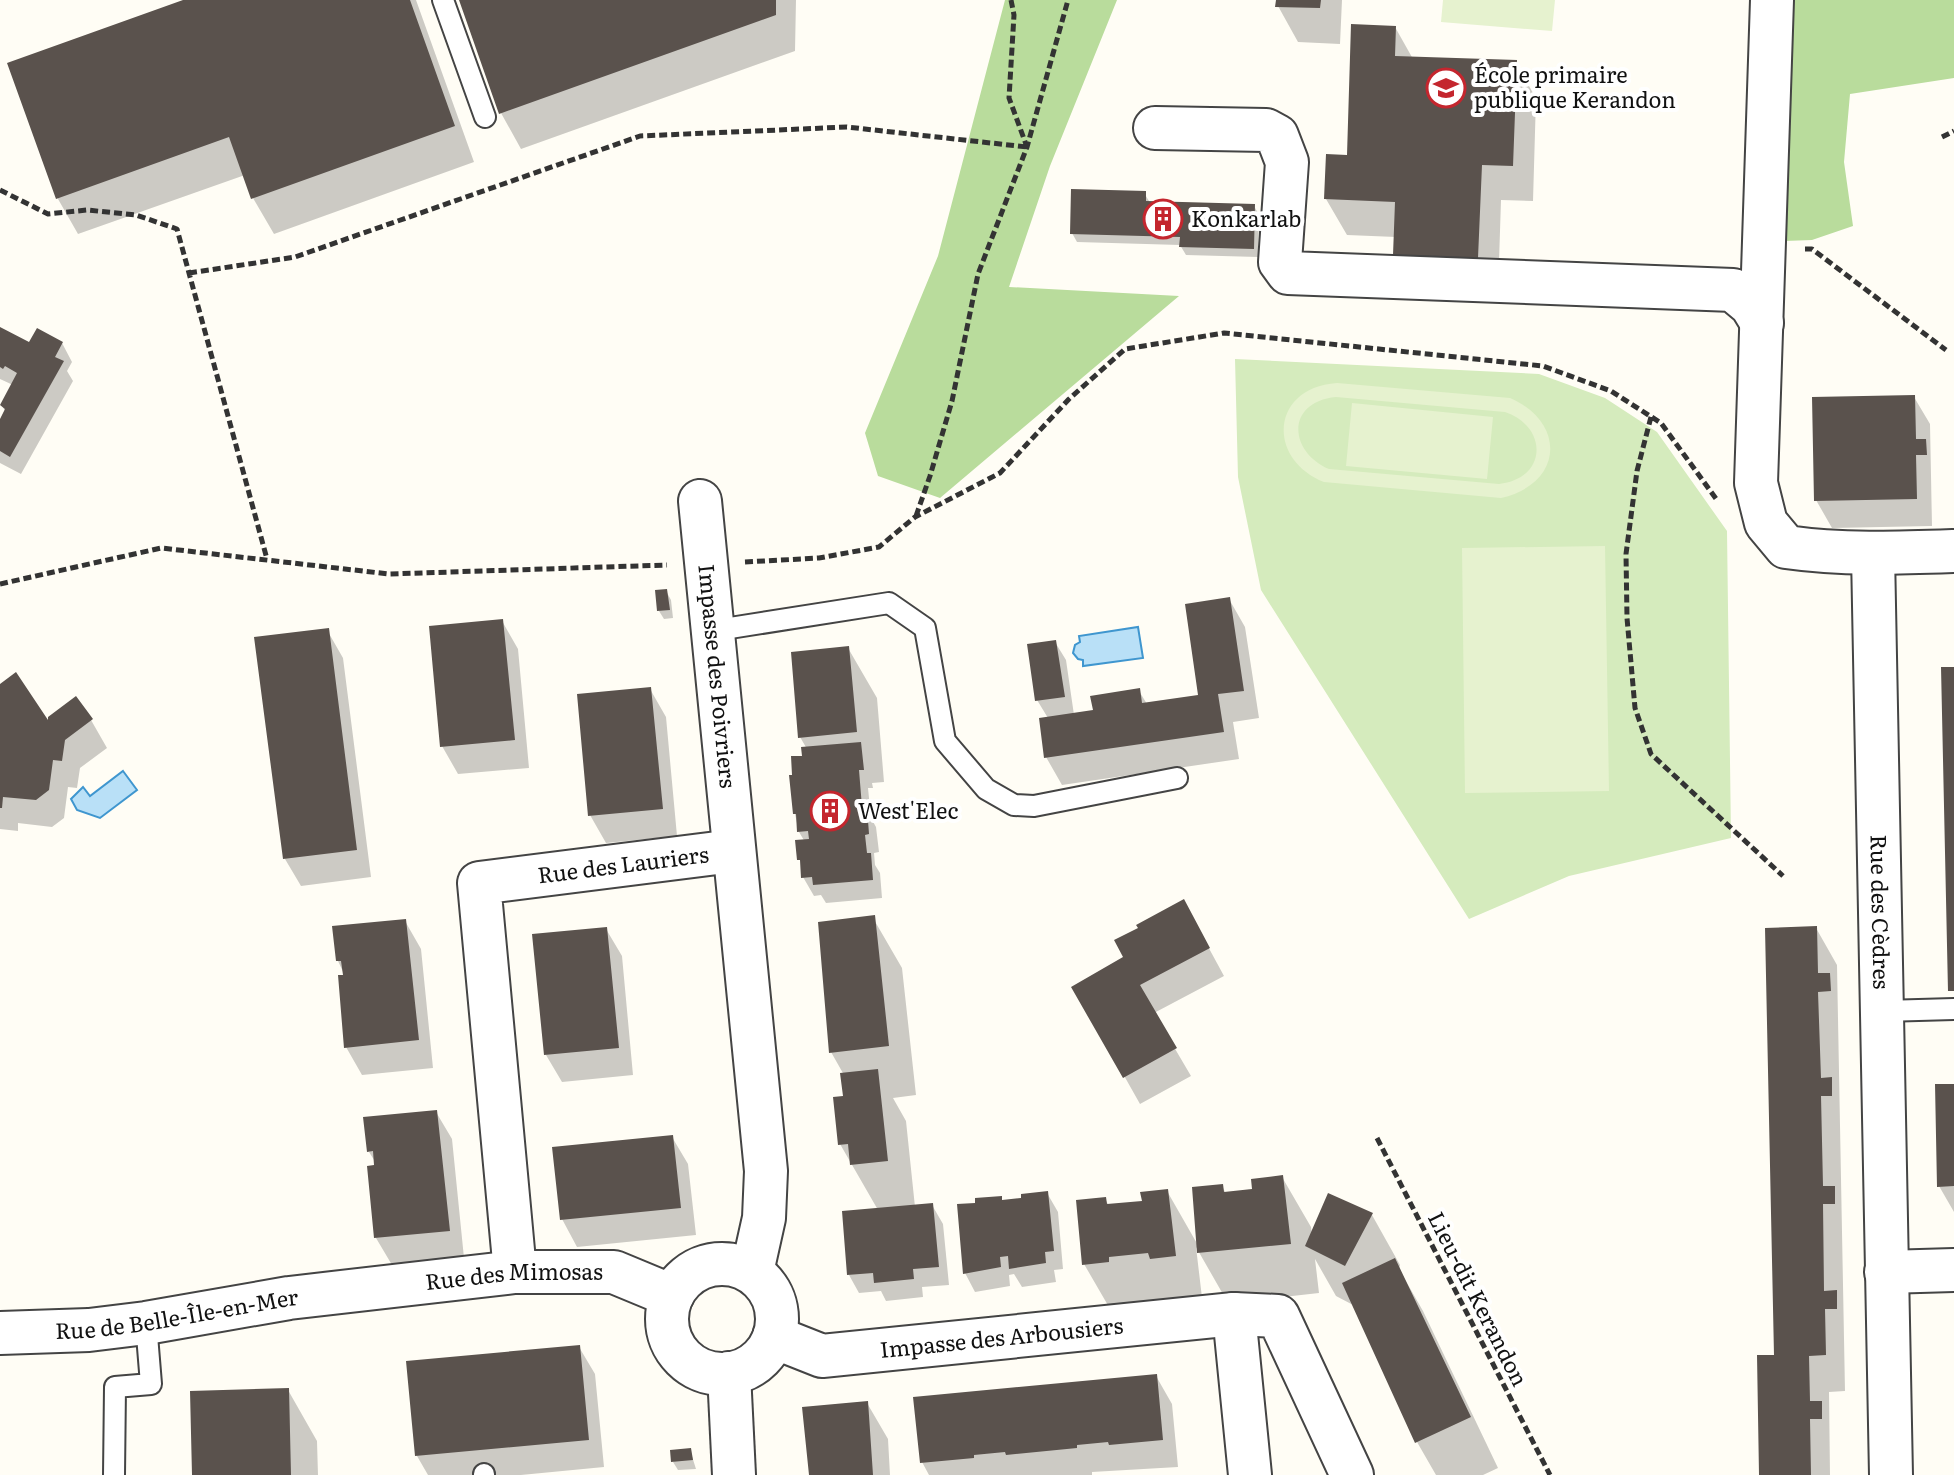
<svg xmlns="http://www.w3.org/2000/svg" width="1954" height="1475" font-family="Literata,serif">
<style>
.green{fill:#d5ebbd}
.forest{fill:#b9dc9c}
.pitch{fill:#e6f2cf;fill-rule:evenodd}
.water{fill:#b9e0f7;stroke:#3f96cf;stroke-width:2}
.shadow{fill:#0003}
.building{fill:#5a524d}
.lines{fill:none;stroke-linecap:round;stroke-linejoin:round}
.lane-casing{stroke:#444;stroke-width:24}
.street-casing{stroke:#444;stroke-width:46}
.path{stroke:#333;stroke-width:5;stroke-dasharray:8 4;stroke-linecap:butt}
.lane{stroke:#fff;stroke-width:20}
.street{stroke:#fff;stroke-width:42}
.labels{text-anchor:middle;stroke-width:8;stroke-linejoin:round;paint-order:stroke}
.poi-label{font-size:22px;fill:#111;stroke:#fff;text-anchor:start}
.street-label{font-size:22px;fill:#111;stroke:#fff}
</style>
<rect width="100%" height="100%" fill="#fffdf5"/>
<path class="green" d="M1235,359L1539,374L1605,398L1657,432L1727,531L1731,838L1569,876L1469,919L1261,590L1238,477Z"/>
<path class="forest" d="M1005,0H1117L1050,166L1009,287L1179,296L940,498L878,476L865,433L938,256Z
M1786,0H1954V78L1850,94L1844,162L1853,226L1812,240L1784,241Z"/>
<path class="pitch" d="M1443,0H1555L1552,31L1441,22Z
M1337,383L1510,398C1567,423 1563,484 1501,498L1324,482C1265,458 1272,387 1337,383ZM1336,397L1505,412C1549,427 1547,479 1499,484L1329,469C1288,451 1286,402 1336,397Z
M1352,403L1493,417L1487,479L1346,466Z
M1605,546L1609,791L1465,793L1462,548Z"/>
<path class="water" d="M1138,627L1143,658L1083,666V660L1078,659L1073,653L1075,645L1080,642L1079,636Z
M123,771L137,790L100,818L77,810L71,799L83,787L90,796Z"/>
<path class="shadow" d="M189,0H416L474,162L274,234L253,198L245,175L78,234L58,199L9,64Z
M461,0H796L795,51L521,149L501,113Z
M1278,0H1342L1340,44L1298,42L1278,6Z
M1395,27L1413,59L1515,62L1536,98L1533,201L1501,200L1498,294L1416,290L1395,254L1396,237L1347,235L1326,199L1349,157Z
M1144,193L1149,201L1254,206L1259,215L1258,257L1186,255L1180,245L1077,242L1072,233Z
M0,329L30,345L62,343L72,362L67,371L73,381L21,474L0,463V423L6,412L2,406L13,385L0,379Z
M1914,397L1930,424L1932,526L1832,528L1816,500Z
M666,591L671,600L673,618L664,619L659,611Z
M1229,599L1245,627L1259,718L1233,722L1239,759L1062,785L1046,757L1048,718L1037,700L1055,642L1066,660L1074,715L1095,712L1139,691L1147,704L1200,697Z
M502,621L518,649L529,768L458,774L442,746Z
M327,630L343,658L371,877L301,886L285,859Z
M848,648L877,698L884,782L872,783L873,788H868L871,818L876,827L879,852L874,853L875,865L880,873L882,898L826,903L821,895L814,896L803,877L805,842L799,832L795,814L807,749L800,737Z
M0,686L51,729L91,720L107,748L80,768L77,788L68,787L64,818L52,827L18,823V831L0,829Z
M650,689L666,717L677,836L606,843L590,815Z
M873,918L902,968L916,1095L893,1098L906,1121L915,1207L932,1205L943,1224L949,1285L922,1287L923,1297L886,1301L881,1291L859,1293L849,1275L878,1210L840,1144L845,1098L844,1075L831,1052Z
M405,921L421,949L433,1068L362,1075L346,1047L345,976L338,961Z
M1816,928L1837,965L1845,1391L1829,1392L1830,1475H1761L1776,1357Z
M606,929L622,956L633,1075L562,1082L546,1055Z
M1199,930L1224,976L1154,1013L1191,1076L1140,1104L1074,987L1126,958Z
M1954,1086V1212L1939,1186Z
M436,1112L452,1139L464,1258L392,1265L376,1238V1163L369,1152Z
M672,1137L688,1164L696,1235L577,1247L562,1219Z
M1282,1177L1311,1227L1312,1235L1372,1215L1400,1265L1399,1269L1423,1311L1498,1468L1483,1475H1436L1417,1442L1355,1306L1336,1296L1315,1259L1319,1293L1228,1303L1196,1247L1203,1306L1113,1314L1084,1264L1105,1199L1109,1206L1144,1203L1167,1191L1199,1247L1222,1186L1226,1194L1254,1191Z
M1047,1193L1058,1212L1063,1269L1054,1270L1056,1282L1022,1287L1014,1274L1009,1275L1010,1286L975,1292L965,1273L977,1204L1001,1198L1003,1202Z
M579,1347L595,1374L604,1467L521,1475H428L417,1456L409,1363Z
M1156,1376L1172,1404L1178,1467L1092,1472V1475H929L922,1462Z
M288,1390L317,1441L318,1475H194Z
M867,1403L888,1439L890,1475H811Z
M690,1450L696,1469L678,1470L673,1462Z"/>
<path class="building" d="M183,0H410L455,126L251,199L229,137L56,199L7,63Z
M459,0H776V15L499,114Z
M1276,0H1321L1320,8L1275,7Z
M1351,24L1396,26L1395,56L1517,60L1513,166L1482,165L1478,258L1393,255L1395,202L1324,199L1326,154L1347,155Z
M1071,189L1146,191V201L1255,204L1254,249L1179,247L1180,237L1070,234Z
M0,327L29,342L37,328L63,342L55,357L64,361L10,457L0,451V419L5,409L0,405L17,373L5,366L3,369L0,367Z
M1915,395L1916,439H1926L1927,455H1916L1917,499L1814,501L1812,397Z
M667,589L670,610L657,611L655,590Z
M1230,597L1244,691L1218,694L1224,732L1044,758L1039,718L1093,710L1090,696L1140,688L1142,703L1198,695L1185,604Z
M503,619L515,740L440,747L429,626Z
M329,628L357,850L283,859L254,637Z
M1056,640L1065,697L1035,701L1027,644Z
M849,646L857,732L798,738L791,652Z
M1941,667H1954V991H1948Z
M16,672L48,720V717L76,696L93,719L65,740L62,761L53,760L49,790L36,800L3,797L2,808H0V684Z
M651,687L663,809L588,816L577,694Z
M861,742L864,770H859L862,807H867L869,834L865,835L867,853H871L873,880L813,885L812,877L801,878L800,860H797L795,840L809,839L808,831L797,832L796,814H793L789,775H792L791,756H802L801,747Z
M1184,899L1210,948L1140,985L1177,1048L1123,1078L1071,987L1123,957L1114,940L1138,928L1136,925Z
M875,915L889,1046L829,1053L818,922Z
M406,919L419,1040L344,1048L338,975H343L341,961H336L332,926Z
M1817,926L1818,973H1830L1831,991L1818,992L1821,1078L1832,1077V1096H1821L1823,1186H1835V1204H1823L1824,1291L1837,1290V1309H1825L1826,1355L1809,1356L1810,1401H1822V1419H1810L1811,1475H1759L1757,1355H1774L1765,928Z
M607,927L619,1048L544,1055L532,934Z
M878,1069L888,1161L850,1165L848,1144L838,1145L833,1097L843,1096L840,1073Z
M1935,1084H1954V1186L1937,1187Z
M437,1110L450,1231L374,1238L367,1166L374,1165L373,1151L367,1152L363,1117Z
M673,1135L681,1208L560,1220L552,1147Z
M1283,1175L1291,1244L1197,1253L1192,1187L1223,1184L1224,1192L1252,1189L1251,1179Z
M1168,1189L1176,1256L1150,1259L1148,1253L1109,1257V1262L1082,1265L1076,1200L1106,1197L1107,1204L1142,1201L1140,1192Z
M1048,1191L1054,1251L1045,1252L1046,1263L1009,1269L1008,1256L1000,1257L1001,1267L963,1274L957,1204L975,1203V1198L1002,1196V1200L1021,1198V1194Z
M1328,1193L1373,1213L1345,1266L1305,1246Z
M933,1203L939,1267L913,1269L914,1279L874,1283L873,1273L847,1275L842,1211Z
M1395,1258L1471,1417L1415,1443L1342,1283Z
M580,1345L589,1440L415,1456L406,1361Z
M1157,1374L1163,1440L1109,1445L1108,1442L1077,1445V1448L1006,1455L1005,1452L974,1455V1458L920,1463L913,1397Z
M289,1388L291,1475H192L190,1391Z
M868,1401L873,1475H809L802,1407Z
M691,1448L693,1460L671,1462L670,1450Z"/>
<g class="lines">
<g class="lane-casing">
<path id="lane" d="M443,0L485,117
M711,631L889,603L925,628L945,741L986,789L1014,805L1034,806L1177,778
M1883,1011L1954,1009
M484,1474V1475
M114,1475L115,1387L151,1384L146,1323"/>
</g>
<g class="street-casing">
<g id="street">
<path d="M1772,0L1756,483L1766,523L1786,547C1842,555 1897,553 1954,551"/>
<path d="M1155,128L1266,130L1277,136L1287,162L1280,262L1288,273L1733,290L1751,305L1762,323"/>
<path id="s1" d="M700,501L766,1171L764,1218L752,1272"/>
<path id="s2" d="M1873,554L1891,1475"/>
<circle cx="722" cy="1319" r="55"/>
<path id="s3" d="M515,1272L479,883L733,851"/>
<path d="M1886,1272L1954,1270"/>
<path d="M1234,1314L1250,1475"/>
<path id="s4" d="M0,1333L89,1330L146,1323L289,1298L515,1272H614L672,1296"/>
<path id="s5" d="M774,1337L822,1356L1234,1314L1278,1316L1352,1475"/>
<path d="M729,1373L734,1475"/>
</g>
</g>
<path class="path" d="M1011,0L1014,15L1009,98L1027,147
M1942,137L1954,131
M0,190L48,214L87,210L136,215L177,229L267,559
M1805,249H1812L1946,350
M189,273L295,257L640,136L847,127L1027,147
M1651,417L1637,471L1626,554L1627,618L1635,708L1651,754L1783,876
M916,516L930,476L952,401L978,274L1027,147L1068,0
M745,562L819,558L879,547L915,517L1000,473L1069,399L1125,349L1224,333L1543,366L1611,391L1661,423L1717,500
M0,584L161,548L389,574L667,565
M1377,1138L1550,1475"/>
<use href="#lane" class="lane"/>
<use href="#street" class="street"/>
</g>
<defs>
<g id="school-ring" transform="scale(2)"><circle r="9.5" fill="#fff" stroke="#c4262e" stroke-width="1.5"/><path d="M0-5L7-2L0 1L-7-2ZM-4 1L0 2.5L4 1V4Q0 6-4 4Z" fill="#c4262e"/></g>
<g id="building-ring" transform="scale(2)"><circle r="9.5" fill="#fff" stroke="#c4262e" stroke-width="1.5"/><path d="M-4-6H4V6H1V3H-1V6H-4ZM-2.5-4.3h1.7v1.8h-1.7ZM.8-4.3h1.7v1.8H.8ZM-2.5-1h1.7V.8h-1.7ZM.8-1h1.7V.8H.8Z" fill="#c4262e"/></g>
</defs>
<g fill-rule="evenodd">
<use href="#school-ring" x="1446" y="88"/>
<use href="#building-ring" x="1163" y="219"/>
<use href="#building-ring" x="830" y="811"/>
</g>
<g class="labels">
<g class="poi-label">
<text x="1474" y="83">École primaire<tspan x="1474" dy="25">publique Kerandon</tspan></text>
<text x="1191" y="227">Konkarlab</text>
<text x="858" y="819">West'Elec</text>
</g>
<g class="street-label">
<text dy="8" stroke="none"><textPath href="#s1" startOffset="176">Impasse des Poivriers</textPath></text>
<text dy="8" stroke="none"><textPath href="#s3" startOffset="536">Rue des Lauriers</textPath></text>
<text dy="8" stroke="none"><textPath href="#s2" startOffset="358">Rue des Cèdres</textPath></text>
<text dy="8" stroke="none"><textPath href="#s4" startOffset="518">Rue des Mimosas</textPath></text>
<text transform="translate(1478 1299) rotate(63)" y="8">Lieu-dit Kerandon</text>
<text dy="8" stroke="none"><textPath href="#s4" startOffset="178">Rue de Belle-Île-en-Mer</textPath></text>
<text dy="8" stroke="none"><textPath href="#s5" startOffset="232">Impasse des Arbousiers</textPath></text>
</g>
</g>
</svg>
